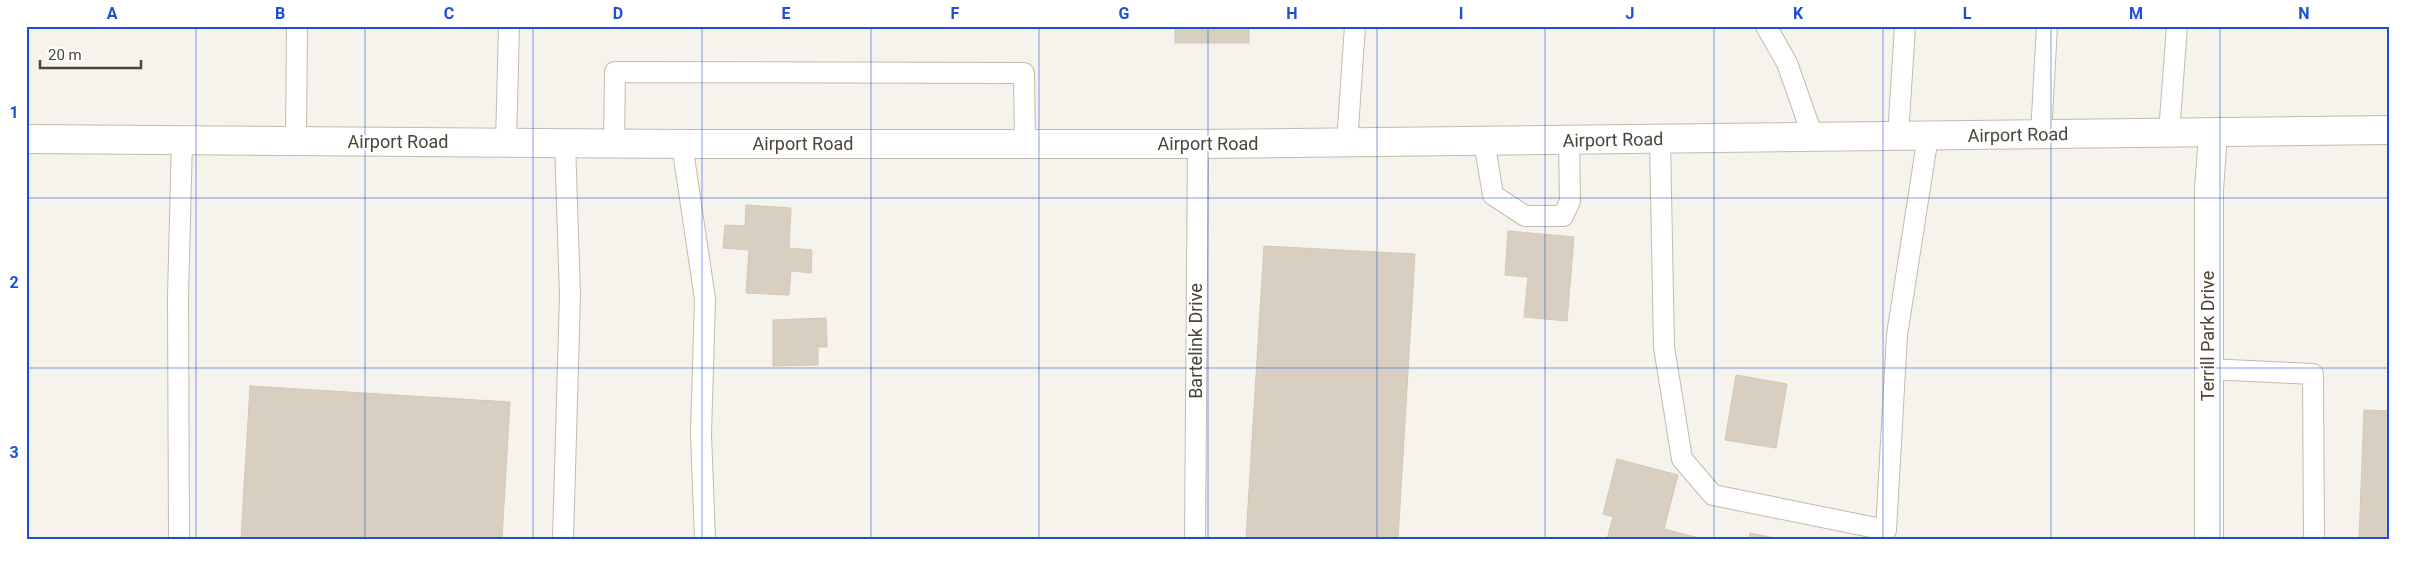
<svg xmlns="http://www.w3.org/2000/svg" width="2416" height="565" font-family="Roboto,sans-serif">
<style>
.building{fill:#d8cfc1;stroke:#d3c7b4}
.lines{fill:none;stroke-linecap:round;stroke-linejoin:round}
.service-casing{stroke:#c2bbae;stroke-width:22}
.minor-casing{stroke:#c2bbae;stroke-width:30}
.tertiary-casing{stroke:#c2bbae;stroke-width:30}
.service{stroke:#fff;stroke-width:20}
.minor{stroke:#fff;stroke-width:28}
.tertiary{stroke:#fff;stroke-width:28}
.grid{fill:none;stroke:#1d4ed8;stroke-width:1;stroke-opacity:0.55}
.labels{text-anchor:middle;stroke-width:4.5;stroke-linejoin:round;paint-order:stroke}
.street-label{font-size:18px;fill:#4b4439;stroke:#fff}
.neatline{fill:none;stroke:#1d4ed8;stroke-width:2}
.grid-label{font-size:16px;text-anchor:middle;font-weight:bold;fill:#1d4ed8}
</style>
<rect width="100%" height="100%" fill="#f6f3ec"/>
<path class="building" d="M1175,26H1249V43H1175Z
M746,205L791,208L789,248L812,250L811,273L791,271L789,295L746,293L749,250L723,248L725,225L745,226Z
M1508,231L1574,237L1567,321L1524,317L1528,277L1505,275Z
M1264,246L1415,254L1398,539H1246Z
M826,318L827,347H818V365L773,366V320Z
M1736,375L1787,384L1776,448L1725,440Z
M250,386L510,402L502,539H241Z
M2364,410L2390,411V539H2359Z
M1617,459L1678,475L1664,529L1703,539H1607L1613,517L1603,514Z
M1750,533L1780,539H1749Z"/>
<g class="lines">
<g class="service-casing">
<path id="service" d="M1766,26L1787,63L1813,137
M2169,133L2177,26
M2041,135L2047,26
M1898,136L1905,26
M1660,139L1664,347L1682,459L1713,495L1886,530L1897,335L1928,136
M296,141L297,26
M1484,141L1493,195L1525,216H1563L1570,201L1569,140
M506,142L509,26
M614,143L615,72L1024,73L1025,144
M1347,143L1355,26
M682,144L705,299L701,434L705,539
M2207,369L2313,374L2314,539
M179,539L178,297L182,140
M563,539L570,295L565,143
M1195,539L1198,144"/>
</g>
<g class="minor-casing">
<path id="minor" d="M2209,539V190L2213,133"/>
</g>
<g class="tertiary-casing">
<path id="tertiary" d="M26,139L682,144H1198L2390,130"/>
</g>
<use href="#service" class="service"/>
<use href="#minor" class="minor"/>
<use href="#tertiary" class="tertiary"/>
</g>
<path class="grid" d="M196,26V539M365,26V539M533,26V539M702,26V539M871,26V539M1039,26V539M1208,26V539M1377,26V539M1545,26V539M1714,26V539M1883,26V539M2051,26V539M2220,26V539M26,198H2390M26,368H2390"/>
<g class="labels">
<g class="street-label">
<text transform="translate(2018 135) rotate(-1)" y="6">Airport Road</text>
<text transform="translate(1613 140) rotate(-1)" y="6">Airport Road</text>
<text x="398" y="148">Airport Road</text>
<text x="803" y="150">Airport Road</text>
<text x="1208" y="150">Airport Road</text>
<text transform="translate(2208 336) rotate(-90)" y="6">Terrill Park Drive</text>
<text transform="translate(1196 341) rotate(-90)" y="6">Bartelink Drive</text>
</g>
</g>
<rect width="2416" height="565" fill="none" stroke="#ffffff" stroke-width="55"/>
<path d="M40 60v8h101v-8" fill="none" stroke="#4b4439" stroke-width="2.5"/>
<text x="48" y="60" font-size="15" fill="#4b4439" stroke="#ffffff" stroke-width="4" paint-order="stroke">20 m</text>
<rect x="28" y="28" width="2360" height="510" class="neatline"/>
<g class="grid-label">
<text x="112" y="19">A</text>
<text x="280" y="19">B</text>
<text x="449" y="19">C</text>
<text x="618" y="19">D</text>
<text x="786" y="19">E</text>
<text x="955" y="19">F</text>
<text x="1124" y="19">G</text>
<text x="1292" y="19">H</text>
<text x="1461" y="19">I</text>
<text x="1630" y="19">J</text>
<text x="1798" y="19">K</text>
<text x="1967" y="19">L</text>
<text x="2136" y="19">M</text>
<text x="2304" y="19">N</text>
<text x="14" y="118">1</text>
<text x="14" y="288">2</text>
<text x="14" y="458">3</text>
</g>
</svg>
